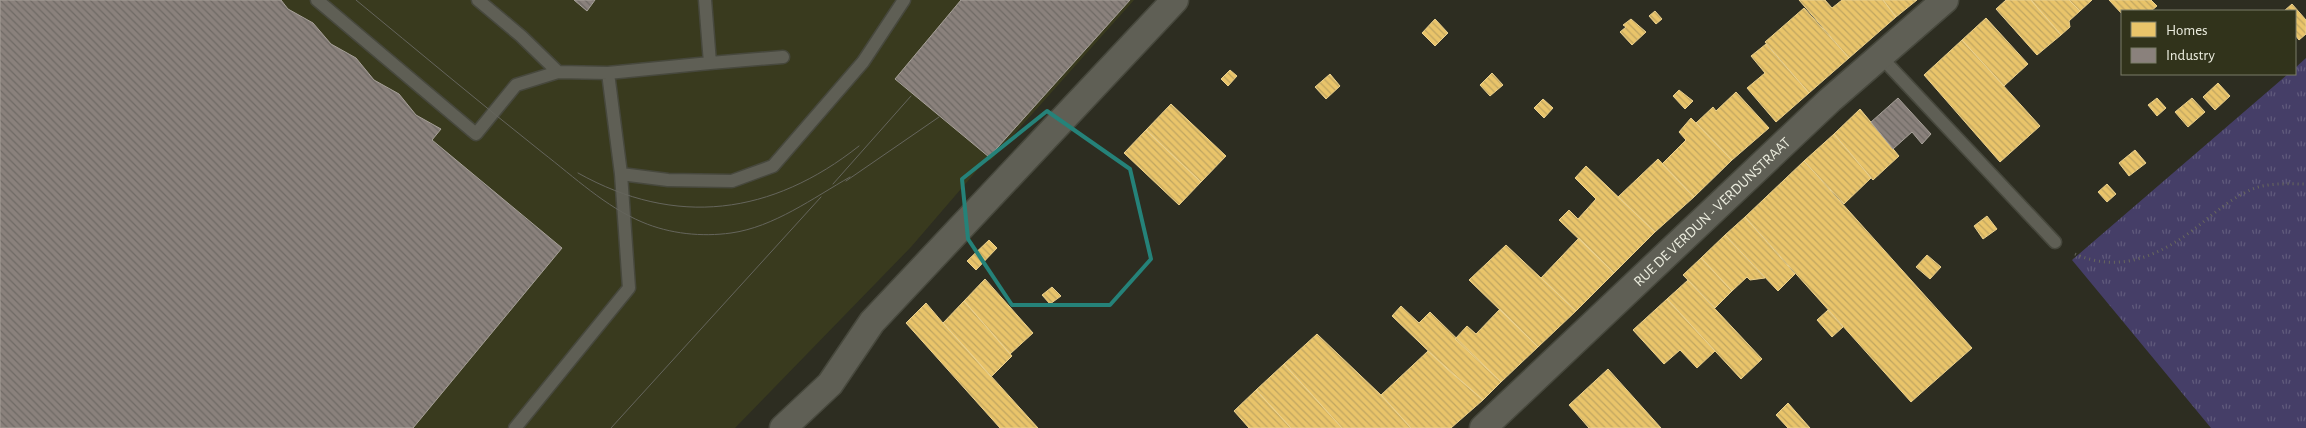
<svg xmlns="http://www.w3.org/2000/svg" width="2306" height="428" font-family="'Alegreya Sans',sans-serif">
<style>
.built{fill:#393a1e}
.grass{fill:url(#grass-tufts)}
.homes{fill:url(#homes-back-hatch);stroke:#ead08d}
.industry{fill:url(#industry-back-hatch);stroke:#a7a199}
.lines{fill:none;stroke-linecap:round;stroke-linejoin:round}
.service-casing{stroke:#47483d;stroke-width:15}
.minor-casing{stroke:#47483d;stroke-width:29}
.path{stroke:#67675e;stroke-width:3;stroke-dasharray:1 4;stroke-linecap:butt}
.service{stroke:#5f5f55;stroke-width:12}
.minor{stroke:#5f5f55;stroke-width:26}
.tram{stroke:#65655c;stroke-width:1}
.marked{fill:none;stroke:#258279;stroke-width:4;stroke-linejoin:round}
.labels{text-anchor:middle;stroke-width:5;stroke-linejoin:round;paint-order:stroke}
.street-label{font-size:15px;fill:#ebecde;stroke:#31331b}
</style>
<defs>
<pattern id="grass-tufts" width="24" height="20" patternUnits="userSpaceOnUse" patternTransform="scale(1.25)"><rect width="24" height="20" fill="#453e67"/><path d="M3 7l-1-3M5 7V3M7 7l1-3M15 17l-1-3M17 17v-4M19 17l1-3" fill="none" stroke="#605a7c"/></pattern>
<pattern id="homes-back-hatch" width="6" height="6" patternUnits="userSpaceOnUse" patternTransform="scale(1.25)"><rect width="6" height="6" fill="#e9c46a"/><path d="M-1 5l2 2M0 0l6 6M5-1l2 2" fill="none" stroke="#c0a560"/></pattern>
<pattern id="industry-back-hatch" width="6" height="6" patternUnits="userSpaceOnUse" patternTransform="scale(1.25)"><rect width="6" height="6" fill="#8a817c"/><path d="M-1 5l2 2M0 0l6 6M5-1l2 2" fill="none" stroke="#6f6a65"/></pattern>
</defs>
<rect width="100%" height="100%" fill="#2d2d21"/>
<path class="built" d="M0,0H1134L991,160L985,161L911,247L735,428H0Z"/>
<path class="grass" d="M2306,58V428H2211L2072,260L2288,74H2295V68Z"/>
<path class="homes" d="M1799,0H1825L1832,8L1842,0H1883L1896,17L1849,58Z
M1883,0H1917L1896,17Z
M2006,0H2031L2061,35L2037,55L1996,9Z
M2031,0H2069L2080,11L2069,21L2070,27L2061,35Z
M2069,0H2092L2080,11Z
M2109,0H2151L2157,6L2151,11H2135L2133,9L2130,11H2122V14Z
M2292,4L2306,20V34L2299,40L2295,35V11H2284Z
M1804,8L1849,58L1809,93L1765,42Z
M1655,11L1662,19L1656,24L1649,16Z
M1986,18L2028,64L2004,86L1962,40Z
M1435,19L1448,33L1435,46L1422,33Z
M1631,19L1646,32L1632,45L1620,32L1626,27L1623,25Z
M1962,40L2040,126L2000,162L1924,75Z
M1766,44L1809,93L1776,122L1747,88L1765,73L1751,56Z
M1230,70L1237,76L1228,86L1221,79Z
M1492,73L1503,85L1490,96L1480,85Z
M1330,74L1340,86L1326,99L1315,87Z
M2218,83L2230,96L2215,110L2203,97Z
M1679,90L1693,101L1685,109L1673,96Z
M1736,92L1769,128L1732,160L1696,123L1713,107L1716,111Z
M2157,98L2166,108L2157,116L2148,105Z
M2192,98L2205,112L2188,127L2175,112Z
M1543,99L1553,108L1544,118L1534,108Z
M1171,104L1226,156L1201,182L1146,130Z
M1860,109L1899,156L1873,180L1834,134Z
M1691,118L1732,160L1694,197L1662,164L1686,140L1679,132Z
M1146,130L1201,182L1179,205L1124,153Z
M1834,134L1871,178L1844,204L1804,161Z
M2135,150L2146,163L2129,176L2119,163Z
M1658,159L1694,197L1655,232L1618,197Z
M1804,161L1972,348L1911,402L1745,217Z
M1586,166L1655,232L1614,273L1559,220L1569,210L1578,219L1596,199L1575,178Z
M2107,184L2116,194L2107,202L2098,192Z
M1987,216L1997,229L1983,239L1974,226Z
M1745,217L1795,274L1778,291L1725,235Z
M1725,235L1765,278L1750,280L1747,277L1732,291L1701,258Z
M1579,238L1614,273L1576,311L1541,278Z
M989,240L997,248L976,270L967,261Z
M1506,245L1576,311L1538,347L1469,280Z
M1927,255L1941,267L1930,279L1916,267Z
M1701,258L1732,291L1715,308L1683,275Z
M985,279L1033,333L1010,354L964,301Z
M1688,280L1762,359L1741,379L1667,299Z
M1052,287L1061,296L1050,304L1042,295Z
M1667,299L1715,351L1697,368L1680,350L1664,364L1633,330Z
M964,301L1012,356L991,377L943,323Z
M926,303L943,323L1038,428H1000L906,323Z
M1401,306L1419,323L1430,312L1501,382L1483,400L1447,369L1392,316Z
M1500,309L1538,347L1501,382L1455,339L1467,326L1476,334Z
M1828,310L1843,327L1832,337L1817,320Z
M1317,334L1381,395L1411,428H1342L1284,364Z
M1428,351L1483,400L1451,428H1411L1381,395Z
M1284,364L1342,428H1291L1256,390Z
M1608,369L1661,428H1589L1569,405Z
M1256,390L1291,428H1249L1234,411Z
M1788,403L1810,428H1788L1776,415Z"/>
<path class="industry" d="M0,0H281L288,9L313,23L331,44L356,58L374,80L399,94L416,115L441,129L432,140L562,248L413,428H0Z
M574,0H595L587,11Z
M961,0H1130L989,157L895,79Z
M1898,98L1931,134L1922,144L1912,132L1893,149L1871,122Z"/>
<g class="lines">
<g class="service-casing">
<path id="service" d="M317,0L476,134L516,85L558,72L608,73L621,174L629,288L515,428
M478,0L521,36L558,72
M1880,56L2055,242
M710,63L783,57
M608,73L710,63L705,0
M621,174L668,180L732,181L773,166L863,62L904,0"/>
</g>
<g class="minor-casing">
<g id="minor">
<path d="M783,428L830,384L872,322L1175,0"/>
<path id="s1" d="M1483,428L1830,100L1945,0"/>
</g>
</g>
<path class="path" d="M2075,254C2118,273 2157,257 2193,230C2210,217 2226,202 2246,192C2264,182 2286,184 2306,184"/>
<use href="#service" class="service"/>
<use href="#minor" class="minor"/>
<path class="tram" d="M356,0C418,51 480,103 543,153C574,177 606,207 642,222C670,234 702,237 731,233C774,227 813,198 850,177
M578,173C676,228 772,215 859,146
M846,181L939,117
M833,184L911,96
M611,428L821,197"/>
</g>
<path class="marked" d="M1047,111L1130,169L1151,259L1110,305H1012L968,239L962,179Z"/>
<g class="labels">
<g class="street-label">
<text dy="5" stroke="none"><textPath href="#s1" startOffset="315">RUE DE VERDUN - VERDUNSTRAAT</textPath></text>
</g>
</g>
<rect x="2121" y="10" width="175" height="65" fill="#31331b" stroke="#7b7d69"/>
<rect x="2131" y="22" width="25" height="15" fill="#e9c46a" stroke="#7b7d69"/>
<text x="2166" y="35" font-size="15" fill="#ebecde">Homes</text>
<rect x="2131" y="48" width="25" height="15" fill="#8a817c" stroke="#7b7d69"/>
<text x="2166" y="60" font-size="15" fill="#ebecde">Industry</text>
</svg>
